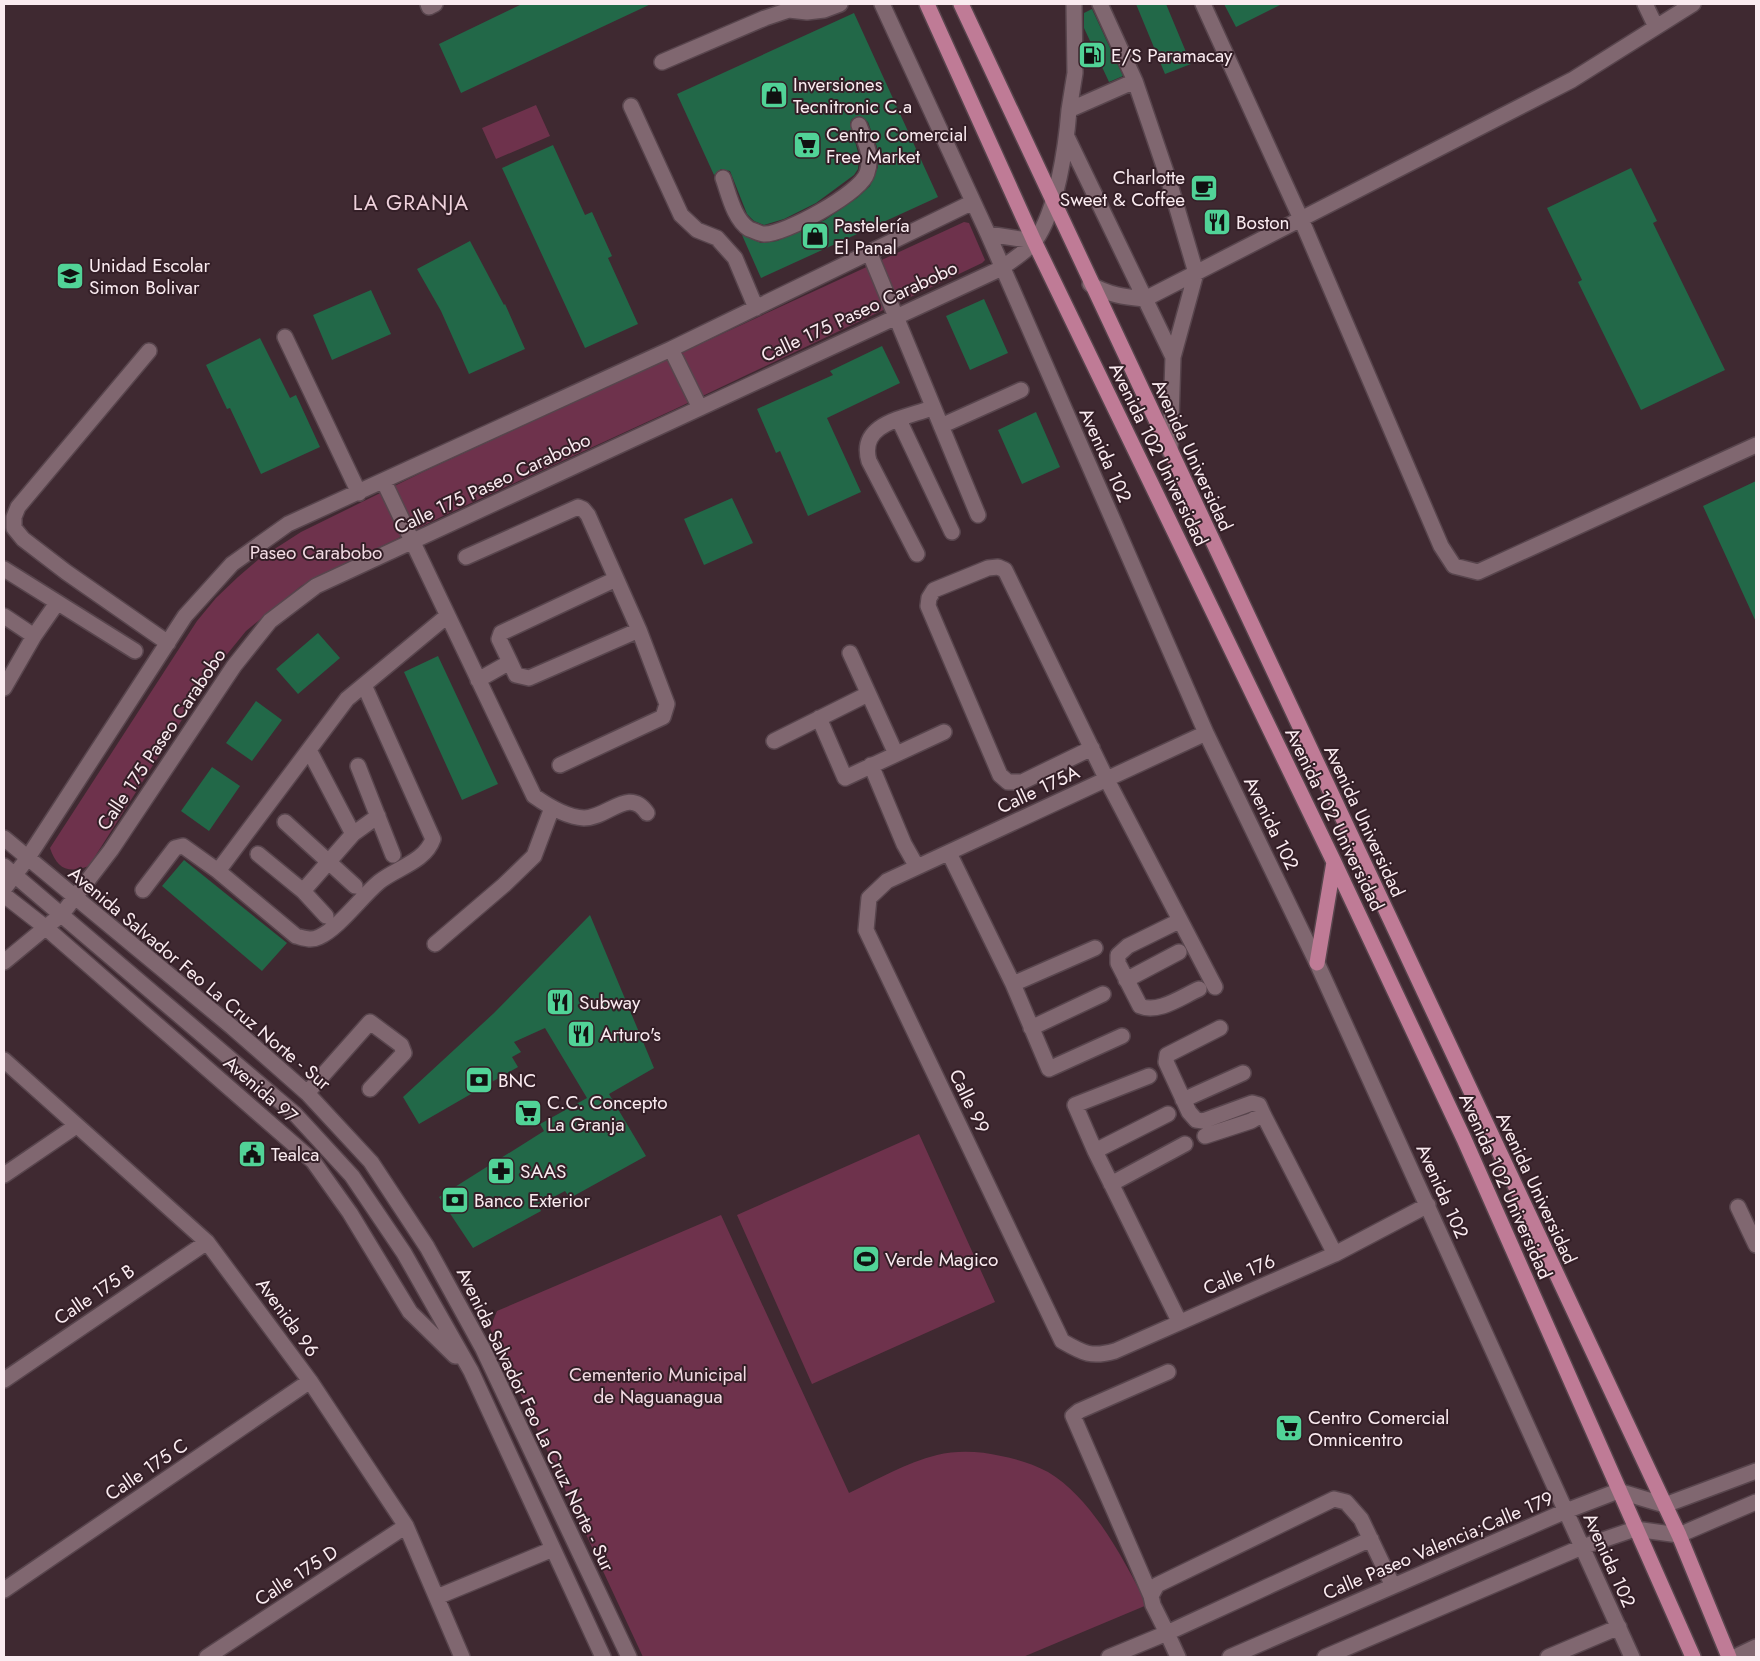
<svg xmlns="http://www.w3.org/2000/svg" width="1760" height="1661" font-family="Jost,sans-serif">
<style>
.green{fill:#6e324c}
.building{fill:#226848}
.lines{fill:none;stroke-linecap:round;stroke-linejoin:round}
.minor-casing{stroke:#58454d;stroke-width:18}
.major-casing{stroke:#58454d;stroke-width:18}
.minor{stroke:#806770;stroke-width:15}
.major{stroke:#bf7b96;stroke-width:15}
.labels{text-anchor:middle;stroke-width:4;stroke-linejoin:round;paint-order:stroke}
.poi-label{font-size:19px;fill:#faebf0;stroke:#341f27;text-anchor:start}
.street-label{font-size:19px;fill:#faebf0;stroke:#341f27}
.park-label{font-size:19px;fill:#f2dbe3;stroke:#341f27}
.quarter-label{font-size:21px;letter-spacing:1px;fill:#efd2dc;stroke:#341f27}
</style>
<rect width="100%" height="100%" fill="#3f2931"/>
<path class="green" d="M536,105L550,136L496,159L482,128Z
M964,222L969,223L985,260L982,263L673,410L443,516L301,586L246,631L211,674L89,866C68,874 57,869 50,848L197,621L216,598L238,577L259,559L301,532L425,471Z
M919,1134L995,1302L812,1384L737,1215Z
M721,1215L849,1493C878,1479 906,1463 937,1455C957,1450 980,1451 1001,1456C1017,1459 1033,1464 1048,1472C1093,1499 1124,1560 1147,1605L1023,1657H643L490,1328L497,1311Z"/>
<path class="building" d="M522,4H651L461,93L439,44Z
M1136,4H1166L1191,64L1165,74Z
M1224,4H1282L1236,27Z
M1092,9L1123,76L1109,82L1084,28V13Z
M854,13L938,197L761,278L742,235L761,243L777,241L825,220L857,198L870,186L878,167L877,147L868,122L860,116L852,119L850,123L859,156L858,169L854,175L816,203L784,219L764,225L754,221L747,214L730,171L721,169L714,175L677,94Z
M553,145L585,215L592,212L612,256L608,258L638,324L585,348L502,168Z
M1631,168L1657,221L1653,223L1725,370L1641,410L1578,282L1582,280L1547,208Z
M470,241L504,305L505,304L525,349L469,374L441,311L417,269Z
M371,290L391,334L332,360L313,315Z
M984,299L1008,353L970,370L946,316Z
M260,338L290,398L296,395L320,447L261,474L230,408L227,409L206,365Z
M882,346L900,383L827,418L861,492L808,516L780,451L776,453L757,409L833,375L830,371Z
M1036,412L1060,467L1022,484L998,430Z
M1756,481V622L1703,506Z
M732,498L753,543L704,565L684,519Z
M318,633L340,658L298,694L276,669Z
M438,656L498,784L462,800L404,672Z
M256,701L282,720L252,761L226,743Z
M212,767L240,786L209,831L181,811Z
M184,860L287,943L262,971L162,886Z
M590,915L654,1068L609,1094L646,1156L570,1198L565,1191L538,1205L541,1211L473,1248L439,1197L544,1131L540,1124L587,1098L545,1028L514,1042L521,1052L512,1057L518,1067L419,1124L403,1097L494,1013Z"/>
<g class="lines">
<g class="minor-casing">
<path id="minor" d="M428,4L429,7L435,4
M882,4L988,234L1206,733L1317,963L1632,1657
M1203,4L1301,219L1441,546L1454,566L1478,572L1756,445
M1645,4L1656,27
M662,62L765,18L789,10L807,12L824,10L840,4
M1135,81L1169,181L1196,273L1173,357
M631,106L681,215L697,230L717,238L735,258L756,308
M1069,110L1075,73L1074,4
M1067,137L1173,357L1170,452
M723,178C729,195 734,219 749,229C753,230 760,234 764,234C784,235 861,193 867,173C873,155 865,142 859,125
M988,234L1034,241
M870,254L978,515
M1090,284C1108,295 1125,297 1145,299L1572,80L1693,4
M285,337L359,493
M671,349L700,408
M149,351L18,507L14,517V528L23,539L66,572L168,643
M899,420L952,532
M941,426L1021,390
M384,482L534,796C548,806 566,817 584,818C608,818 629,786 647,813
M917,554L869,461C858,423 905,418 932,408
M466,557L578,507L583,509L588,515L639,630L667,704L663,717L560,765
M4,569L135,651
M4,616L34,636L4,688
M34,636L57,603
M850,653L896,754
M510,662L499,639L501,633L616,579
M478,680L510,662L516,675L529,678L639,630
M819,718L845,778L944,732
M1206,733L887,881L869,898L866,930L1062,1341C1083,1353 1091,1358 1115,1351L1335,1254L1428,1205
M774,741L868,694
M1092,748L1022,782H1008L1000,775L928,606L929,598L934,590L988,568L998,567L1005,570L1107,780L1215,987
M871,765L904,844L917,867
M358,766L393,855
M285,822L355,886
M353,834L378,816
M4,838L232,1027L307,1093L371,1162L427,1247L483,1349L629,1657
M949,853L1013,984L1049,1069L1122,1036
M258,854L303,891L326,916
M4,866L295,1114L352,1176L404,1253L471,1371L603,1657
M218,871L347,699L447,616
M4,889L27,859L185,616L232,564L288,524L671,349L973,202
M143,890L175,848L183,846L218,871L296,936C304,938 311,941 319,937C339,928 361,897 379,882C396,868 425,862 433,839L364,685
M303,891L353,834L309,750
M4,895L45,927L313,1161L350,1213L410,1312L455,1356
M1179,921L1128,946L1118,955V963L1140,1006C1158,1014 1181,997 1199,989
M435,944L504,885L534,856L552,808
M4,962L62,914L75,897L111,850L234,666L270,621L316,586L1002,268C1012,260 1027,251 1035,241C1057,210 1066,148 1069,110L1135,81L1100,4
M1126,980L1179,952
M1013,984L1095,948
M1031,1028L1103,994
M1220,1028L1167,1055L1166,1062L1189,1112L1196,1120L1203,1121L1252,1103L1259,1105L1263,1114
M4,1060L207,1242L310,1381L406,1526L462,1657
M1149,1076L1075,1105L1095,1151L1179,1321
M307,1093L370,1022L401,1045L404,1053L370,1089
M1183,1100L1243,1073
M1205,1136L1251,1121L1263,1114L1335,1254
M1095,1151L1168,1114
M4,1175L76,1126
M1111,1184L1185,1144
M1738,1207L1756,1245
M4,1380L207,1242
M1371,1539L1167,1633L1153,1605L1151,1596L1157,1585L1334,1499L1346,1502L1361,1519L1393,1586
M4,1590L310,1381
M1151,1596L1073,1416L1079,1411L1168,1372
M437,1597L553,1549
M207,1657L406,1526
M1109,1657L1167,1633L1178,1657
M1230,1657L1566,1511L1618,1491L1665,1505L1756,1471
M1325,1657L1582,1547L1635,1529L1679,1535L1756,1502
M1548,1657L1619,1627
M1735,1657L1756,1647"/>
</g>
<g class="major-casing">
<path id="major" d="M927,4L1034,241L1334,862L1464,1139L1693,1657
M961,4L1679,1535L1729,1657
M1317,963L1334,862"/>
</g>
<use href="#minor" class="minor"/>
<use href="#major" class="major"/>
</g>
<defs>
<g id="fuel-square" transform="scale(1.4375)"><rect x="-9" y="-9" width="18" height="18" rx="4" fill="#51d397" stroke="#341f27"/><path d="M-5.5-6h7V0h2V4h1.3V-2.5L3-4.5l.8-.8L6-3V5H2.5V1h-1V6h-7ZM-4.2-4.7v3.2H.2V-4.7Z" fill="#111"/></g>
<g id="shop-square" transform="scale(1.4375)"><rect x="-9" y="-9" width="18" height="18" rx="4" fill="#51d397" stroke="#341f27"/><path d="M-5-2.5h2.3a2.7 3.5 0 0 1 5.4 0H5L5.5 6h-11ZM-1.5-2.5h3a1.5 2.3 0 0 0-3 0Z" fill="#111"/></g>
<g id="supermarket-square" transform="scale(1.4375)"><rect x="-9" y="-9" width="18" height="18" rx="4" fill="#51d397" stroke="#341f27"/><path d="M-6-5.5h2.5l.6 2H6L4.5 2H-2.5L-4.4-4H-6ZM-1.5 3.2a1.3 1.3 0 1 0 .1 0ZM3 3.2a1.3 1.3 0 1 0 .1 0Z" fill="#111"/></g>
<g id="cafe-square" transform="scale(1.4375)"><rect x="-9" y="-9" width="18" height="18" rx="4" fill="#51d397" stroke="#341f27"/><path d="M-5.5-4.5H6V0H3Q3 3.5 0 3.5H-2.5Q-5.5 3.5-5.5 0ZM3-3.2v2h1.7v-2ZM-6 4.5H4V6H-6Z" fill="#111"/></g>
<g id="restaurant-square" transform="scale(1.4375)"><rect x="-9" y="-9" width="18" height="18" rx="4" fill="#51d397" stroke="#341f27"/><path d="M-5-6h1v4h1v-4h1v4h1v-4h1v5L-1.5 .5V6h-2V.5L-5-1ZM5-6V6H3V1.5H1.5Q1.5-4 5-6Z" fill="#111"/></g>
<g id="school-square" transform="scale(1.4375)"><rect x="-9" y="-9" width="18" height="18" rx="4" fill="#51d397" stroke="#341f27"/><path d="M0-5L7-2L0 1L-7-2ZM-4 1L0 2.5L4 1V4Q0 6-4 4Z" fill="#111"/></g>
<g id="bank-square" transform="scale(1.4375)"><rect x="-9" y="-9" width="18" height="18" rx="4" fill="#51d397" stroke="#341f27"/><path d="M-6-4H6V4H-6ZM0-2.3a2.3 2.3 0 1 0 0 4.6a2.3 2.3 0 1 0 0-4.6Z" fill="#111"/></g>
<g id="civic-square" transform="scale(1.4375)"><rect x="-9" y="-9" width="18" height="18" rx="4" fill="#51d397" stroke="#341f27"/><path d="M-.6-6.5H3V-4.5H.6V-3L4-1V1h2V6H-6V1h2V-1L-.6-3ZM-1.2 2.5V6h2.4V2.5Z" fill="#111"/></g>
<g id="pharmacy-square" transform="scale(1.4375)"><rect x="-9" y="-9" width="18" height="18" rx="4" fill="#51d397" stroke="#341f27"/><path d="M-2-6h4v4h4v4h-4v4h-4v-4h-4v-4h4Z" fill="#111"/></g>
<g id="stadium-square" transform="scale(1.4375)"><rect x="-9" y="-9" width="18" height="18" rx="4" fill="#51d397" stroke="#341f27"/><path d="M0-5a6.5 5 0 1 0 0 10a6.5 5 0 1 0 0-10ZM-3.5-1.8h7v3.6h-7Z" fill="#111"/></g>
</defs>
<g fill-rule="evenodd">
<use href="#fuel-square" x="1092" y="55"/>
<use href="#shop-square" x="774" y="95"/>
<use href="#supermarket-square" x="807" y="145"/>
<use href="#cafe-square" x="1204" y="188"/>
<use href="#restaurant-square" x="1217" y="222"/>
<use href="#shop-square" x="815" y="236"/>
<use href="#school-square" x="70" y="276"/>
<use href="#restaurant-square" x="560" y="1002"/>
<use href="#restaurant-square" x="581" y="1034"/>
<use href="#bank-square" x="479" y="1080"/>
<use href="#supermarket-square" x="528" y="1113"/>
<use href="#civic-square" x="252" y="1154"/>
<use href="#pharmacy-square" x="501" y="1171"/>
<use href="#bank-square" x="455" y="1200"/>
<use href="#stadium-square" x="866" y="1259"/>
<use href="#supermarket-square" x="1289" y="1428"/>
</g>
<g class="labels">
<g class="poi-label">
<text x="1111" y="62">E/S Paramacay</text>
<text x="793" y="91">Inversiones<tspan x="793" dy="22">Tecnitronic C.a</tspan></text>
<text x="826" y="141">Centro Comercial<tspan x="826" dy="22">Free Market</tspan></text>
<text x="1185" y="184" text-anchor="end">Charlotte<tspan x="1185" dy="22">Sweet &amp; Coffee</tspan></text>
<text x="1236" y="229">Boston</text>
<text x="834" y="232">Pastelería<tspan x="834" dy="22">El Panal</tspan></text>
<text x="89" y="272">Unidad Escolar<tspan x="89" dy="22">Simon Bolivar</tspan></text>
<text x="579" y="1009">Subway</text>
<text x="600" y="1041">Arturo's</text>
<text x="498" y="1087">BNC</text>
<text x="547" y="1109">C.C. Concepto<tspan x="547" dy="22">La Granja</tspan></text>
<text x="271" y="1161">Tealca</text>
<text x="520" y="1178">SAAS</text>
<text x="474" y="1207">Banco Exterior</text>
<text x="885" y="1266">Verde Magico</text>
<text x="1308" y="1424">Centro Comercial<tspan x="1308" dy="22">Omnicentro</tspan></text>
</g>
<g class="street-label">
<text transform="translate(859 311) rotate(-25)" y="7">Calle 175 Paseo Carabobo</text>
<text transform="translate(1159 454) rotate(64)" y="7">Avenida 102 Universidad</text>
<text transform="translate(1106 455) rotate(66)" y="7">Avenida 102</text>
<text transform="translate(1193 455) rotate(65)" y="7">Avenida Universidad</text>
<text transform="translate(492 483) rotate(-25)" y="7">Calle 175 Paseo Carabobo</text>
<text transform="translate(161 739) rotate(-56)" y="7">Calle 175 Paseo Carabobo</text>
<text transform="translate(1038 789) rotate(-25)" y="7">Calle 175A</text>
<text transform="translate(1335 819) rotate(64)" y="7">Avenida 102 Universidad</text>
<text transform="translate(1365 821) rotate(65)" y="7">Avenida Universidad</text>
<text transform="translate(1272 823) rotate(64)" y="7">Avenida 102</text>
<text transform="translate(200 978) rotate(40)" y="7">Avenida Salvador Feo La Cruz Norte - Sur</text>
<text transform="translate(261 1089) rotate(41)" y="7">Avenida 97</text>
<text transform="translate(970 1101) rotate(64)" y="7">Calle 99</text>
<text transform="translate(1506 1186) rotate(66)" y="7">Avenida 102 Universidad</text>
<text transform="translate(1537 1188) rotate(65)" y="7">Avenida Universidad</text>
<text transform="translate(1443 1191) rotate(66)" y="7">Avenida 102</text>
<text transform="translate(1239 1274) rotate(-23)" y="7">Calle 176</text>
<text transform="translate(94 1294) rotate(-34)" y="7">Calle 175 B</text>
<text transform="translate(288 1317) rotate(54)" y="7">Avenida 96</text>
<text transform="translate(536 1419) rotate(64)" y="7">Avenida Salvador Feo La Cruz Norte - Sur</text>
<text transform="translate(146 1469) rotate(-34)" y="7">Calle 175 C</text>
<text transform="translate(1438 1545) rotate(-23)" y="7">Calle Paseo Valencia;Calle 179</text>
<text transform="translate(1610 1560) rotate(66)" y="7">Avenida 102</text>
<text transform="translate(296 1575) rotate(-33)" y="7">Calle 175 D</text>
</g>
<g class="park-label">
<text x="316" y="559">Paseo Carabobo</text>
<text x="658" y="1381">Cementerio Municipal<tspan x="658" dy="22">de Naguanagua</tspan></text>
</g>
<g class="quarter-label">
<text x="411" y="210">LA GRANJA</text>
</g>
</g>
<rect width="1760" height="1661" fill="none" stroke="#faebf0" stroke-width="10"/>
</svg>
